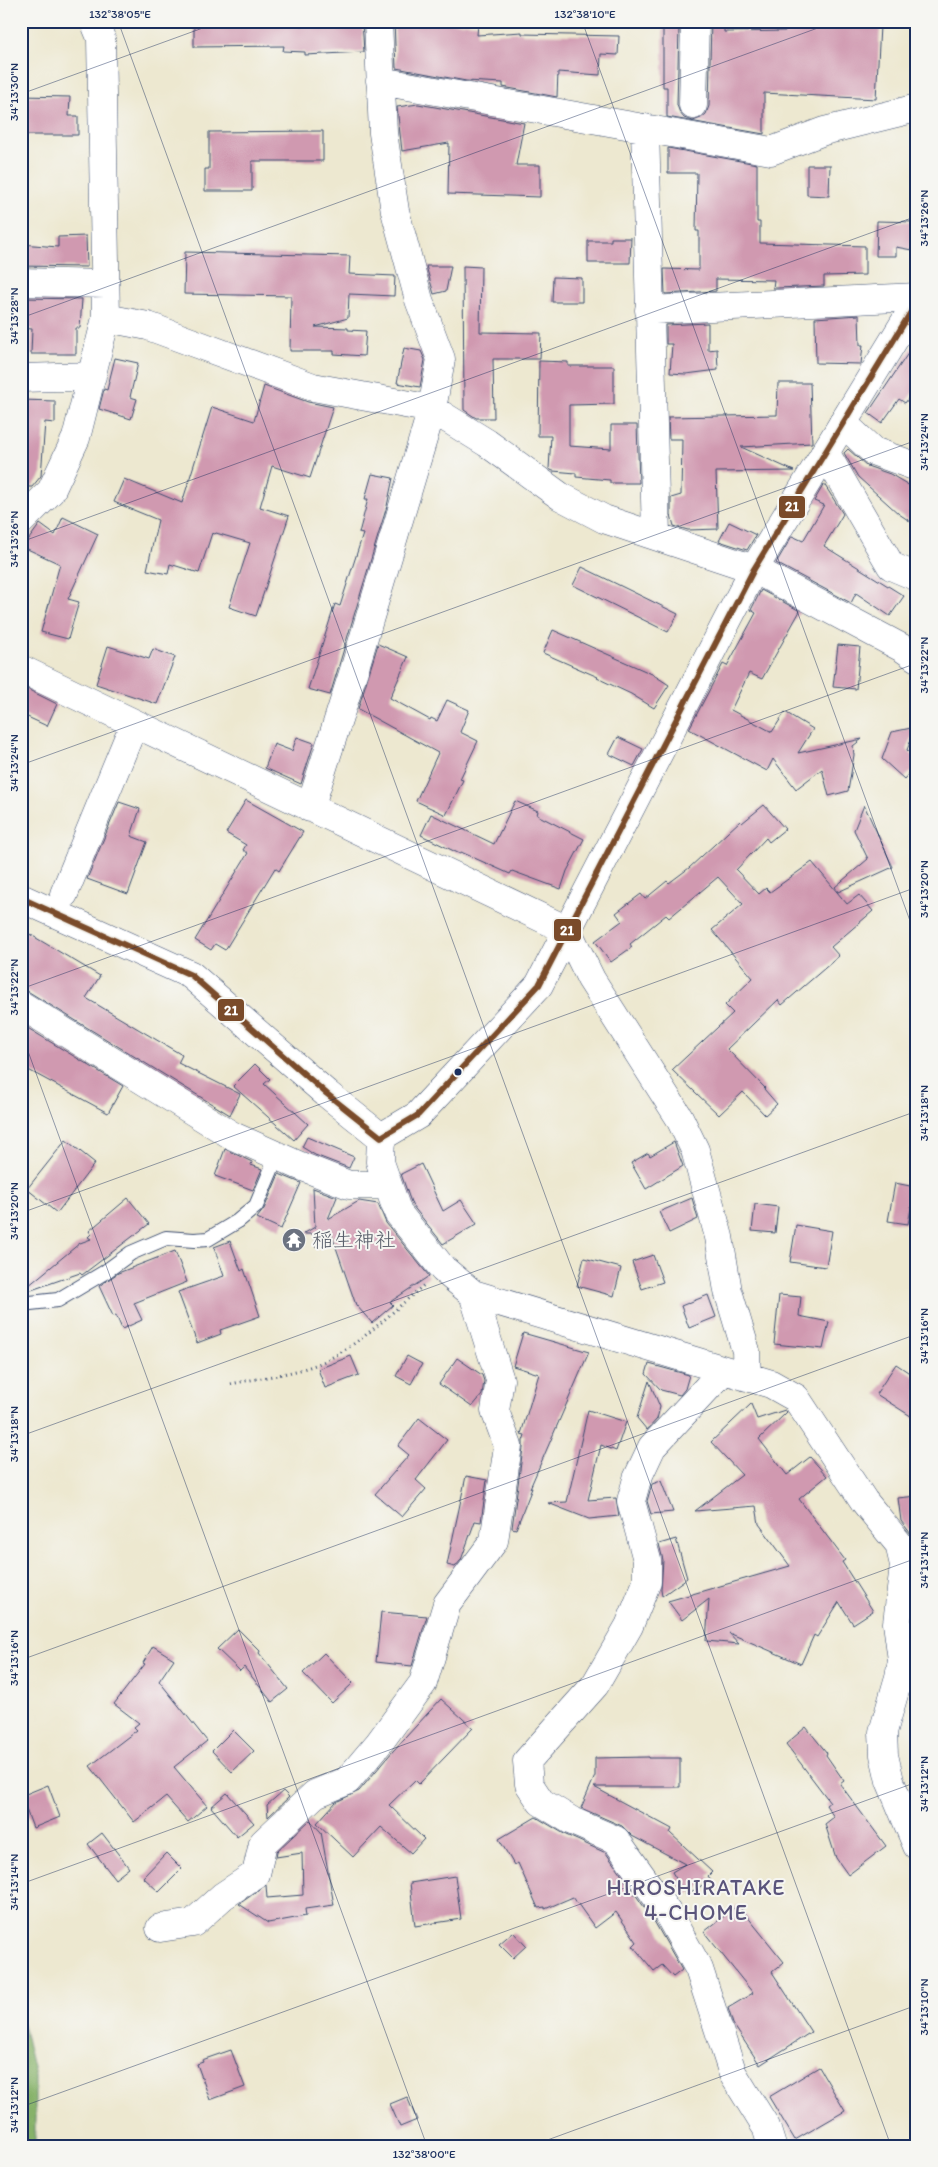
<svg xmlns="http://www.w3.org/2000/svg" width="938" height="2167" font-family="Itim,'Klee One',sans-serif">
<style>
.forest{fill:#86b269;stroke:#507064}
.building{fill:#d099b0}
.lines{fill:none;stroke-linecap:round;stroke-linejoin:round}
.lane-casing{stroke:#3a4b6f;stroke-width:16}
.street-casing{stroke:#3a4b6f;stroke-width:29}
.secondary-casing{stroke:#3a4b6f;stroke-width:29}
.path{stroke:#3a4b6f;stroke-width:3;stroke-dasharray:1 4;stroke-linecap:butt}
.lane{stroke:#fff;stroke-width:14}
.street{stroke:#fff;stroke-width:28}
.secondary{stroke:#fff;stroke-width:28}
.bus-1-casing{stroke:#f6f6f2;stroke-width:10}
.bus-1{stroke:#7a4b2a;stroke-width:6}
.ticks{fill:none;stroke:#1b2f5e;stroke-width:1;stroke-opacity:0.45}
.bus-dot{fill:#1b2f5e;stroke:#f6f6f2;stroke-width:2}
.labels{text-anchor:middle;stroke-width:4;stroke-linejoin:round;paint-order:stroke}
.worship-label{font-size:21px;fill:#5b616d;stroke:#f6f6f2;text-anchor:start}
.neighbourhood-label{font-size:22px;letter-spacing:1px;fill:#5a547b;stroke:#f6f6f2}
.line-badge{stroke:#f6f6f2;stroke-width:2}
.badge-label{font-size:14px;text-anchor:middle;font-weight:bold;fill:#fff}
.neatline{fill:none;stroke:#1b2f5e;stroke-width:2}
.ticks-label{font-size:12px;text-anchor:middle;fill:#1b2f5e}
</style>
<rect width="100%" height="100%" fill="#f6f6f2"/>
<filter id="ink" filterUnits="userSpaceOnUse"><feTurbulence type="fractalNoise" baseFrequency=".02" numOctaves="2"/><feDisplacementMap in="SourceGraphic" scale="10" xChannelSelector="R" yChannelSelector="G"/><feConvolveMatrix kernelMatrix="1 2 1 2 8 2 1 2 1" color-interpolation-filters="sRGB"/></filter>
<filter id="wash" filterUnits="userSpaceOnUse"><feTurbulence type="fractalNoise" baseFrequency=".0096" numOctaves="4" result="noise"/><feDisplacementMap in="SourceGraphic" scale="20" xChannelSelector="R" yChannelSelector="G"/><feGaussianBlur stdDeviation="1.12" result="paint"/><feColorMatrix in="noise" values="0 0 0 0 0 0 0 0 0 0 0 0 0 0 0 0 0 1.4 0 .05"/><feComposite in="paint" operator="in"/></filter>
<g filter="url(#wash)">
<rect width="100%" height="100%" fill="#ede8d0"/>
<path class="forest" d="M21,2016L35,2076V2146H21Z"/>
<g id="blocks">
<path class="building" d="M194,21H267V23L305,26V21H362L364,52L305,55V52L283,51L284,46L194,47Z
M394,21L478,24L477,35L522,32V34L619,36L618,55L601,54L600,75L558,72L557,97L503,87V83L466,81L396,68Z
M711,21H724V32L785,31L786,21H836L880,26L876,99L764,93V134L667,117V87H663V27H679L677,105L680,113L684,118L693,121L701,118L706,114L709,106Z
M21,96L70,97L69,116H78V135H21Z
M418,104L524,123L516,165H540V197L448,194L449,143L402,151L397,107Z
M323,131V161H252V191H205V169H209V132Z
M668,148L757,164V222H760V243L865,246V275L824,276V286L777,288H773L774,280L716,279V291L665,294L664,269L699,270V231H696L697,173H668Z
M807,165H830L829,196L807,195Z
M877,221L917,222V251L896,247V256H876Z
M86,236L87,267L21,266V244L58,247V237Z
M611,238H631L630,263H588V241H611Z
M185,252L350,256L349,274L395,276L394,296L349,294L348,318L315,327L348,328V330L366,331L364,356L334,354V351H290L291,296L184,294Z
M426,266H451L446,291L434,294Z
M463,266L481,267L480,332L541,333L540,359H493L494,418H476L464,410Z
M553,277L582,278V302H552Z
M21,298L82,299L80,328H76V354H31L32,329L21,328Z
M859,315L860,345H863L861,364L816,363L815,318Z
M708,323V350L717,349L718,370L686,374L670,373L672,344H666V325Z
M917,340V387L905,403L899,399L882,423L868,413Z
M404,348L421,351L425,360L420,387L397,383Z
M115,358L138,363L130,397L137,399L131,419L99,409L104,389L107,390Z
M539,361L568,362V366H614V404L569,405V446L611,449V425H637L639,483H610V480L576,477V473L553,471L549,469L551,436H538Z
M778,383H810L812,443L741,447L794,471L716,472L718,529L688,530L674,526L671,515V498L681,495L682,439H669L668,417L777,415Z
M264,386L308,402L333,407L310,478L272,466L260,507L289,516L256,616L229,607L250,543L216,533L215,534L212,533L199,573L170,564L168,574L147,570L158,520L114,502L124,479L182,503L212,407L254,421Z
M21,400L55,401V423L45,422L41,476L32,487H21Z
M848,449L867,466L890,474L917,490V526L899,514L858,477L844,453Z
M372,474L393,478L387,506L330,695L308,689L335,604L340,606L363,534L359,533L368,499H365Z
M824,484L843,514L824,546L904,596L890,616L856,593L851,603L776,563L792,536L803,541L824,505L814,501Z
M63,517L98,534L68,599L79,602L68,639L41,632L60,564L23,547L40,524L55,535Z
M729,522L756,535L747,550L719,541Z
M582,567L678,614L668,632L573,585Z
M761,590L800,611L762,679L749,673L731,710L772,732L785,712L813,729L798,753L862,739L853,746L854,755L848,791L829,796L822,769L796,789L773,759L767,771L689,729L723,664L727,666L756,613L751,610Z
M553,630L652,674L669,685L654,708L631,694L597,678L598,677L543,653Z
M378,644L408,657L390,698L430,720L431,718L437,721L447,700L469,710L460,732L478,741L460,779L463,780L446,815L416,801L438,753L358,709Z
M838,645L860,647L856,689L833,687Z
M108,646L149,659L153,649L175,657L157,704L96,684Z
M21,686L57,704L47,726L21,714Z
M916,727L907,750L917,759V764L904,779L882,759L892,732Z
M297,737L314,743L301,784L265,768L274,744L292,751Z
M618,737L643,749L634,766L609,754Z
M246,800L303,832L279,871L275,868L225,950L215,944L211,950L195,940L248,853L243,850L246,845L226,833Z
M515,801L538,811L537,815L584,839L567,871L561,889L512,871L510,874L461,852L460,854L421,835L431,814L494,844Z
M119,802L140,809L131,836L147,842L128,894L87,879Z
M764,805L785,829L769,842L766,838L736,870L759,894L766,888L770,892L812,862L847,904L859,895L873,911L831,947L839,956L782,1005L778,1000L727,1049L765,1088L764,1089L777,1104L765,1115L743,1092L719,1115L672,1070L733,1013L725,1005L753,978L712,930L743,904L718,877L669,918L666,915L630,944L632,947L611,962L595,941L622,921L616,913L641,894L645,899L667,881L669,883L689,868L740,821L742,823Z
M864,805L893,867L838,892L835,887L868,859L854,830Z
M21,929L100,976L86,998L182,1055L178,1063L240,1094L230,1115L29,992L21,989Z
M21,1024L123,1086L108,1113L21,1066Z
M255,1064L270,1079L264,1084L308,1124L294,1140L233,1086Z
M307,1137L354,1157L349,1168L315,1155L302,1147Z
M66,1140L95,1163L57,1213L27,1189Z
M674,1142L683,1166L646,1189L631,1163L648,1153L650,1156Z
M225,1149L252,1162L251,1165L262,1169L253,1190L215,1176Z
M421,1164L443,1211L461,1200L477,1224L443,1244L412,1205L401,1174Z
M279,1174L301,1183L281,1229L257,1218L264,1209Z
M895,1183L915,1187L908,1224L888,1221Z
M313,1188L337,1197L328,1219L359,1201L378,1204L386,1223L429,1276L390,1302L393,1305L372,1323L356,1305L331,1233L322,1234L316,1247L315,1234H303L315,1227Z
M128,1198L149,1224L82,1275L80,1273L23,1293L22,1291L80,1243L91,1239L88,1237L91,1234L89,1231Z
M692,1198L698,1219L669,1233L659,1212Z
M755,1204L778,1207L775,1233L752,1231Z
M796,1225L832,1231L826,1267L790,1262Z
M230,1241L241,1271L244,1269L260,1316L220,1330L221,1334L197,1343L178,1292L224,1276L214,1247Z
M175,1251L187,1282L134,1303L142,1320L122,1329L116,1315L113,1316L99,1286L118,1273Z
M653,1255L663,1282L642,1289L632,1262Z
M584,1258L621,1268L614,1296L577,1286Z
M708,1295L716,1317L689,1328L681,1306Z
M779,1295L801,1297L799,1316L829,1322L823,1349L774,1344Z
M523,1333L589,1352L530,1488H532L516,1529L512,1528L523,1448V1441L525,1435L521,1434L539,1374L513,1366Z
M351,1356L359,1375L325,1388L318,1369Z
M407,1356L422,1364L411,1384L396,1376Z
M457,1358L482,1375L484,1381L482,1395L472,1407L439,1384Z
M649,1364L689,1375L685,1389L680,1395L661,1390L646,1374Z
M896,1364L917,1378V1420L876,1394Z
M649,1381L660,1407L657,1419L647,1430L637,1418Z
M751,1404L757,1419L785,1410L787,1412L759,1439L787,1475L810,1457L827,1476L799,1499L845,1560L842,1562L873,1611L853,1624L839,1602L817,1637L814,1635L801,1664L729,1633L739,1644L706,1641L709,1599L682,1620L668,1601L790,1566L759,1524L756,1506L695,1511L742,1475L711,1442Z
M588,1410L626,1422L616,1451L601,1445L588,1500L616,1498L619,1516L589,1519L548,1503L567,1502Z
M419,1418L447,1440L416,1480L426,1489L402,1517L375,1494L409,1455L398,1446Z
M466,1476L487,1480L481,1522L475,1521L461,1560L455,1567L447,1565Z
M661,1481L673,1512L651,1514L647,1501L652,1484Z
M917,1496V1551L911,1534L901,1521L898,1498Z
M676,1539L687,1578L662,1596L661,1590L663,1560L659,1544Z
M381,1612L427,1616L412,1666L376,1662Z
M238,1629L260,1651L259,1653L288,1689L272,1702L244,1667L240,1671L217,1649Z
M153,1646L174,1659L159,1681L207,1741L174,1767L207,1806L188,1822L166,1797L134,1822L90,1766L137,1730L134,1727L139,1723L114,1704L145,1664L143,1663Z
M324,1653L353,1683L332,1703L303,1673Z
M441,1699L473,1728L419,1784L415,1780L389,1805L424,1839L411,1853L381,1827L353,1857L317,1823L336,1802L359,1791L393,1751Z
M806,1727L827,1753L826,1755L844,1781L840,1784L886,1846L848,1875L836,1858L825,1824L834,1817L826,1805L830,1802L786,1744Z
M233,1730L254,1751L232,1772L212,1751Z
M649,1757V1758H680V1787H594L672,1829L670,1833L712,1872L708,1876L711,1880L686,1895L672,1872L685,1864L632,1836L622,1826L581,1808L595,1776V1758Z
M48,1785L60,1817L33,1828L21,1796Z
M283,1791L289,1797L268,1817L267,1805Z
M227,1793L254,1823L237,1837L211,1807Z
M536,1817L566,1835L606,1853L654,1921L682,1970L673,1977L662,1965L654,1971L633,1946L637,1942L616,1912L595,1928L573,1897L545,1909V1907L538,1908L518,1863L514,1865L499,1839Z
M310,1820L321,1832L334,1905L305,1909L306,1916L268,1923L239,1904L266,1885L267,1898L303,1895L302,1853L276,1857L277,1851Z
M102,1833L129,1868L115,1879L88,1844Z
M166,1853L182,1869L159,1892L143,1877Z
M455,1876L461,1919L415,1926L410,1883Z
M738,1905L784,1962L772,1972L811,2032L760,2065L733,2024L728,2008L753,1993L704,1932Z
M513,1932L526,1946L513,1958L499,1944Z
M231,2050L245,2087L210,2100L197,2064L203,2062L202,2060Z
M819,2067L845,2111L795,2140L769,2097Z
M407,2097L417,2120L400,2127L390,2104Z"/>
</g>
</g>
<g filter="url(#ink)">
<use href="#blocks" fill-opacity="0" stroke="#3a4b6f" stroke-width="1"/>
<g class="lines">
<g class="lane-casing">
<path id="lane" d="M21,1304L58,1300L105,1272L131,1253L166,1238L194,1240L208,1239L238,1221L256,1206L277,1156"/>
</g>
<g class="street-casing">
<path id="street" d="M380,81L771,151L824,131L917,108
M693,105L695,21
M645,128L656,535
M21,282L105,284
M649,310L917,297
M106,318L148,326L313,387L432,409L487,443L560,496L604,519L754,569L904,649L917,658
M21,378L92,376
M843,423L873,451L917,467
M825,452L891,566L917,577
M21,521L51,491L76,438L106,318L101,38L94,21
M21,669L567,930L591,979L679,1117L695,1150L719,1237L728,1291L746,1351L747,1377
M310,808L355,667L432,409L441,359L419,300L395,211L383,133L378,21
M64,894L134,724
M21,1005L233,1136L298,1165L349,1185H388
M381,1137L380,1162L398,1213L443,1269L473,1294L771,1384L796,1398L864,1501L899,1544L904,1565L897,1623L902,1660L899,1677L883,1732L884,1755L890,1781L917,1846
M724,1370L652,1447L637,1479L631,1501L647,1560V1582L629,1626L595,1685L527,1761L529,1784L541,1802L572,1821L616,1840L667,1912L699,1969L733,2074L766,2127L772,2146
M160,1928L193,1923L223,1896L256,1874L263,1843L315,1794L347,1781L379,1743L423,1683L447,1604L494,1541L508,1446L495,1411L500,1380L473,1294"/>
</g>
<g class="secondary-casing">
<path id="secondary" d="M21,898L191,975L327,1094L381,1137L418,1115L539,985L754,569L917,302"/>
</g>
<path class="path" d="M231,1384C262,1377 298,1374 327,1360C363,1342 393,1311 424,1285"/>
<use href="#lane" class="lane"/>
<use href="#street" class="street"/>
<use href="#secondary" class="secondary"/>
<g class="bus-1-casing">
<path id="bus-1" d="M21,898L191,975L327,1094L381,1137L418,1115L539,985L754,569L917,302"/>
</g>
<use href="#bus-1" class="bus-1"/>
</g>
</g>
<path class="ticks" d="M118,21L891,2146M582,21L917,940M21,94L222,21M21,318L837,21M21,542L917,216M21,765L917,440M21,989L917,663M21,1032L427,2146M21,1213L917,887M21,1436L917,1111M21,1660L917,1334M21,1884L917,1558M21,2107L917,1782M531,2146L917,2005"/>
<defs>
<g id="temple-disc" transform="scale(1.25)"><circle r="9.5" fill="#6b7280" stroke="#f6f6f2"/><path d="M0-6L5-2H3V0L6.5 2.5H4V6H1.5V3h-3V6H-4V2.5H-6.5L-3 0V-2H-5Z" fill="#fff"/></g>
</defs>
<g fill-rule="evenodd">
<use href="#temple-disc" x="294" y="1240"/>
</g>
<circle class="bus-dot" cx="458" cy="1072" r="4.5"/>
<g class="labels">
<g class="worship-label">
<text x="312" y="1247">稲生神社</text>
</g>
<g class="neighbourhood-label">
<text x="696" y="1895">HIROSHIRATAKE<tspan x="696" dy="25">4-CHOME</tspan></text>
</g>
</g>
<g class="line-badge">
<rect x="778" y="495" width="28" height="24" rx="5" fill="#7a4b2a"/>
<rect x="553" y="918" width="29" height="24" rx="5" fill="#7a4b2a"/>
<rect x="217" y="998" width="28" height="24" rx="5" fill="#7a4b2a"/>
</g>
<g class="badge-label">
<text x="792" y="511">21</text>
<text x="567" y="935">21</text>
<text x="231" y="1015">21</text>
</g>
<rect width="938" height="2167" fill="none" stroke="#f6f6f2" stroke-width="55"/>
<rect x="28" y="28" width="882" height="2112" class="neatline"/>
<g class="ticks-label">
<text x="120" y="18">132°38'05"E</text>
<text x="585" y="18">132°38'10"E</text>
<text transform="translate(14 92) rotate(-90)" y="4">34°13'30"N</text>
<text transform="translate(924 218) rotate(-90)" y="4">34°13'26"N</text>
<text transform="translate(14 316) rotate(-90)" y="4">34°13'28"N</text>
<text transform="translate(924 442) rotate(-90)" y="4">34°13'24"N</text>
<text transform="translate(14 539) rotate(-90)" y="4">34°13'26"N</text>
<text transform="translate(924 665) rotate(-90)" y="4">34°13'22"N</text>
<text transform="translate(14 763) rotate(-90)" y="4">34°13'24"N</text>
<text transform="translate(924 889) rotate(-90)" y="4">34°13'20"N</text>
<text transform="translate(14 987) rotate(-90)" y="4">34°13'22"N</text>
<text transform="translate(924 1113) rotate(-90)" y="4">34°13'18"N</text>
<text transform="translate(14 1211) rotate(-90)" y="4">34°13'20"N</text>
<text transform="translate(924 1336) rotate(-90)" y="4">34°13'16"N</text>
<text transform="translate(14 1434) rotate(-90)" y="4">34°13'18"N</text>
<text transform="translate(924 1560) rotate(-90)" y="4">34°13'14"N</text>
<text transform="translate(14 1658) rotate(-90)" y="4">34°13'16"N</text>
<text transform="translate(924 1784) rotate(-90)" y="4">34°13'12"N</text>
<text transform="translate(14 1882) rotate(-90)" y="4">34°13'14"N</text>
<text transform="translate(924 2007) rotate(-90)" y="4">34°13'10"N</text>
<text transform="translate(14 2105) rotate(-90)" y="4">34°13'12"N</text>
<text x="424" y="2158">132°38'00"E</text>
</g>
</svg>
